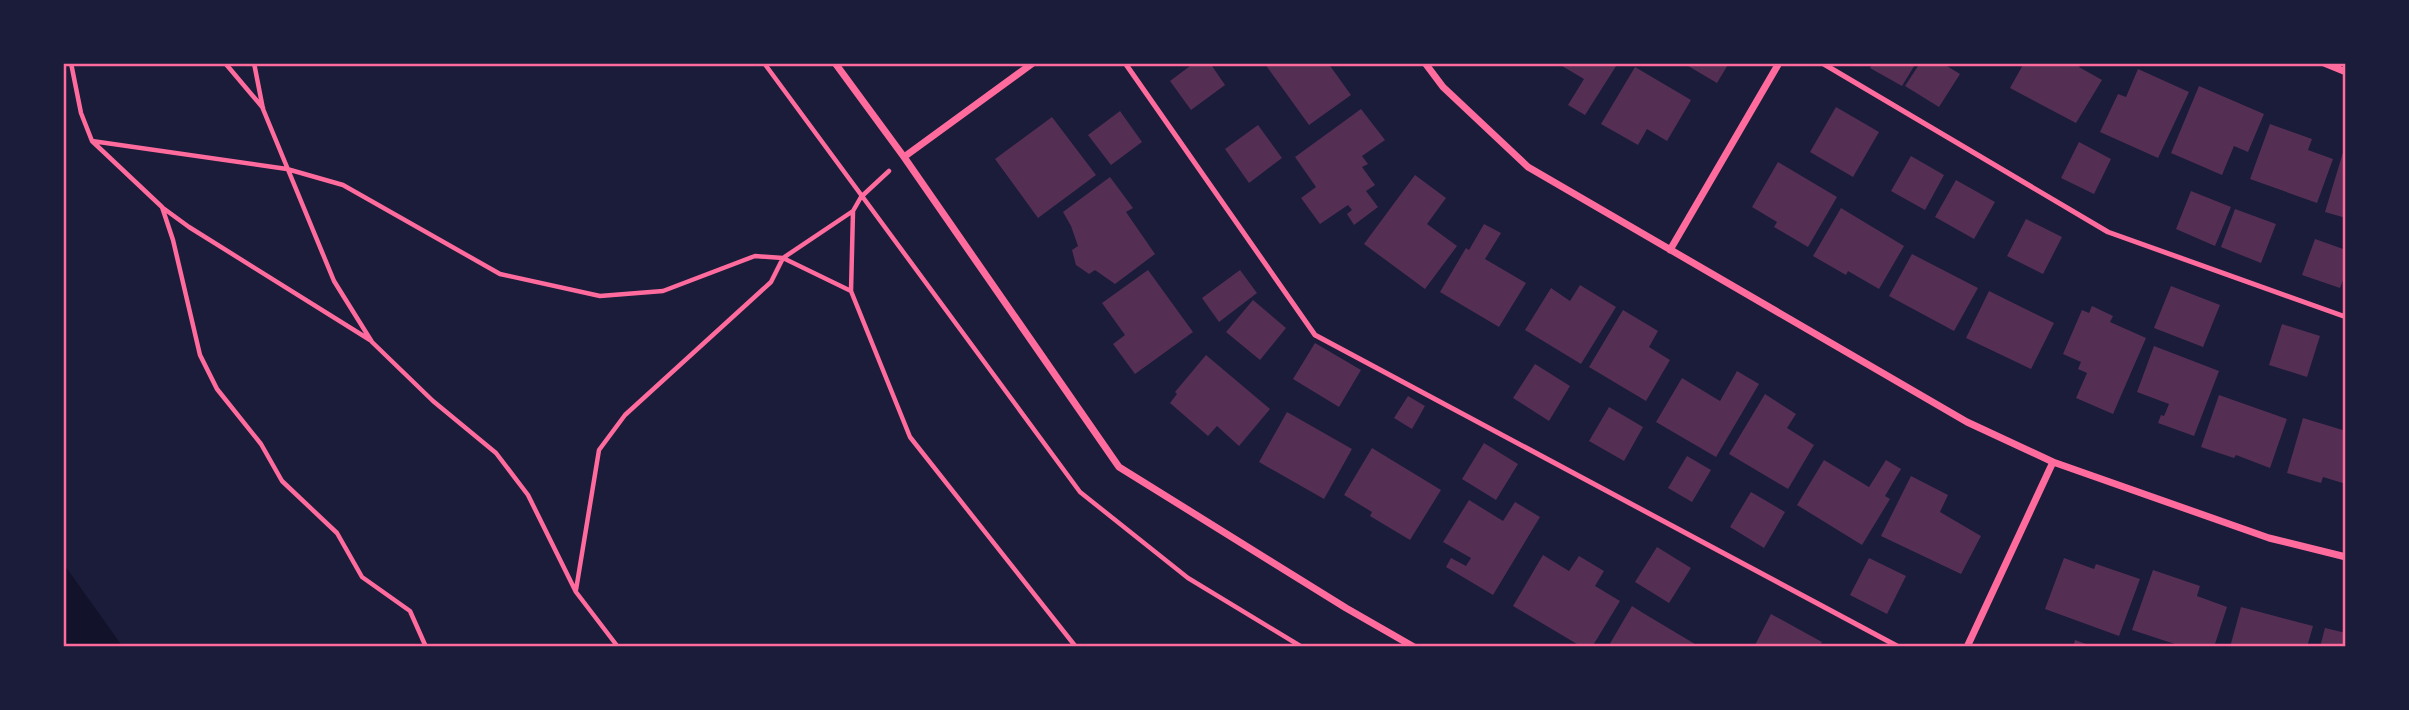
<svg xmlns="http://www.w3.org/2000/svg" width="2409" height="710" font-family="'Zilla Slab',serif">
<style>
.water{fill:#12122b}
.building{fill:#542f53}
.lines{fill:none;stroke-linecap:round;stroke-linejoin:round}
.path{stroke:#ff6b9d;stroke-width:4.5}
.service{stroke:#ff6b9d;stroke-width:5}
.minor{stroke:#ff6b9d;stroke-width:7}
.neatline{fill:none;stroke:#ff6b9d;stroke-width:2.5}
</style>
<rect width="100%" height="100%" fill="#1b1b3a"/>
<path class="water" d="M63,563L123,647H63Z"/>
<path class="building" d="M1194,63H1210L1225,85L1191,110L1170,81Z
M1267,63H1328L1351,95L1309,125L1265,64Z
M1557,63H1618L1585,115L1568,105L1584,79Z
M1683,63H1729L1717,83Z
M1873,63H1916L1902,86L1870,68Z
M1920,63H1942L1960,74L1939,107L1905,86Z
M2024,63H2081L2079,67L2102,80L2076,123L2010,88Z
M1635,67L1691,100L1667,141L1647,129L1638,145L1601,124Z
M2138,69L2189,92L2158,158L2100,132L2118,94L2126,97Z
M2199,86L2264,114L2248,152L2234,146L2222,175L2171,153Z
M1836,107L1879,132L1853,177L1810,152Z
M1361,109L1385,140L1362,156L1368,164L1362,167L1375,185L1366,191L1378,207L1354,225L1347,214L1352,210L1348,205L1320,224L1301,198L1316,187L1295,157Z
M1120,111L1142,142L1111,165L1088,135Z
M1052,117L1096,175L1038,218L995,159Z
M2270,124L2312,139L2308,150L2333,159L2317,203L2250,179Z
M1258,125L1282,158L1249,183L1225,149Z
M2079,142L2111,159L2094,194L2061,178Z
M2344,149L2346,150V218L2325,212Z
M1911,156L1944,175L1925,210L1891,191Z
M1778,162L1837,197L1808,247L1774,227L1777,222L1752,207Z
M1415,175L1446,198L1427,224L1457,246L1425,289L1364,244Z
M1110,177L1133,208L1126,212L1155,254L1115,284L1095,270L1089,274L1076,265L1072,250L1078,246L1071,226L1063,212Z
M1956,180L1995,202L1974,239L1935,217Z
M2191,191L2231,207L2215,246L2176,229Z
M1841,208L1904,246L1879,289L1848,271L1846,275L1813,256Z
M2235,209L2276,224L2261,263L2221,247Z
M2026,219L2062,237L2043,274L2007,256Z
M1484,224L1501,233L1485,259L1526,283L1499,327L1440,292L1466,248L1469,250Z
M2315,239L2346,250V272L2340,288L2302,275Z
M1912,254L1978,288L1954,331L1889,296Z
M1148,270L1193,332L1135,374L1113,344L1125,335L1102,303Z
M1240,270L1257,293L1219,322L1202,298Z
M1580,285L1616,307L1581,364L1525,330L1551,288L1570,301Z
M2171,286L2220,305L2203,347L2154,328Z
M1989,291L2054,323L2031,369L1966,338Z
M1253,300L1286,328L1260,360L1226,332Z
M2092,306L2113,316L2110,322L2146,338L2113,414L2076,398L2087,373L2078,369L2081,362L2063,354L2082,310L2089,313Z
M1623,310L1658,331L1649,347L1670,360L1646,401L1589,367Z
M2282,324L2320,336L2307,377L2269,365Z
M1315,343L1361,370L1339,407L1293,379Z
M2154,346L2219,371L2194,436L2158,423L2161,415L2164,416L2169,404L2137,392Z
M1206,355L1270,409L1239,446L1217,426L1208,436L1170,403L1177,394L1175,392Z
M1535,364L1570,386L1549,421L1513,398Z
M1737,371L1759,384L1716,457L1656,422L1682,378L1720,401Z
M1765,394L1796,414L1787,428L1814,445L1788,489L1729,454Z
M2219,395L2287,419L2270,468L2236,455L2234,458L2201,447Z
M1408,396L1425,406L1412,429L1394,418Z
M1609,407L1643,427L1624,461L1589,441Z
M1287,412L1352,449L1324,499L1259,462Z
M2303,418L2346,431V484L2323,477L2321,483L2287,473Z
M1484,443L1518,464L1496,500L1462,479Z
M1372,448L1441,490L1410,540L1370,516L1372,512L1344,495Z
M1687,456L1711,470L1692,502L1668,488Z
M1824,460L1869,487L1886,460L1901,469L1885,496L1890,499L1862,545L1797,505Z
M1911,476L1948,495L1940,512L1981,536L1961,574L1881,536Z
M1751,492L1785,512L1764,548L1730,527Z
M1469,500L1503,521L1515,502L1540,517L1493,595L1446,567L1451,558L1466,566L1471,558L1443,542Z
M1657,547L1691,568L1669,603L1635,582Z
M1543,555L1569,571L1579,556L1604,571L1595,586L1620,601L1592,647H1582L1513,606Z
M1869,558L1906,576L1887,614L1850,595Z
M2064,558L2094,569L2096,564L2140,579L2119,636L2045,609Z
M2153,570L2200,586L2197,596L2227,607L2214,647H2184L2132,630Z
M1632,606L1643,613L1700,647H1608Z
M2241,607L2313,626L2307,647H2230Z
M1771,614L1822,642L1819,647H1754Z
M2325,628L2346,633V647H2320Z
M2075,640L2094,647H2073Z"/>
<g class="lines">
<path class="path" d="M71,63L81,113L92,141L162,207L173,240L200,355L217,389L261,444L282,481L337,533L362,577L410,611L426,647
M225,63L263,108
M254,63L263,109L334,281L372,342L433,401L496,453L528,495L576,592L618,647
M764,63L1080,492L1188,578L1302,647
M92,141L287,169L343,185L500,274L600,296L663,291L755,256L783,258L853,211L861,197L889,171
M163,208L189,227L370,340
M853,212L851,291L910,437L1076,647
M576,590L599,450L625,415L771,282L783,258L851,291"/>
<path class="service" d="M1125,63L1315,335L1899,647
M1822,63L2108,232L2346,317"/>
<path class="minor" d="M835,63L904,157L1119,467L1346,608L1414,647
M1425,63L1443,87L1528,167L1967,422L2053,462L2269,538L2346,557
M2324,63L2346,72
M904,157L1033,63
M1670,250L1779,63
M1967,647L2053,462"/>
</g>
<rect width="2409" height="710" fill="none" stroke="#1b1b3a" stroke-width="130"/>
<rect x="65" y="65" width="2279" height="580" class="neatline"/>
</svg>
